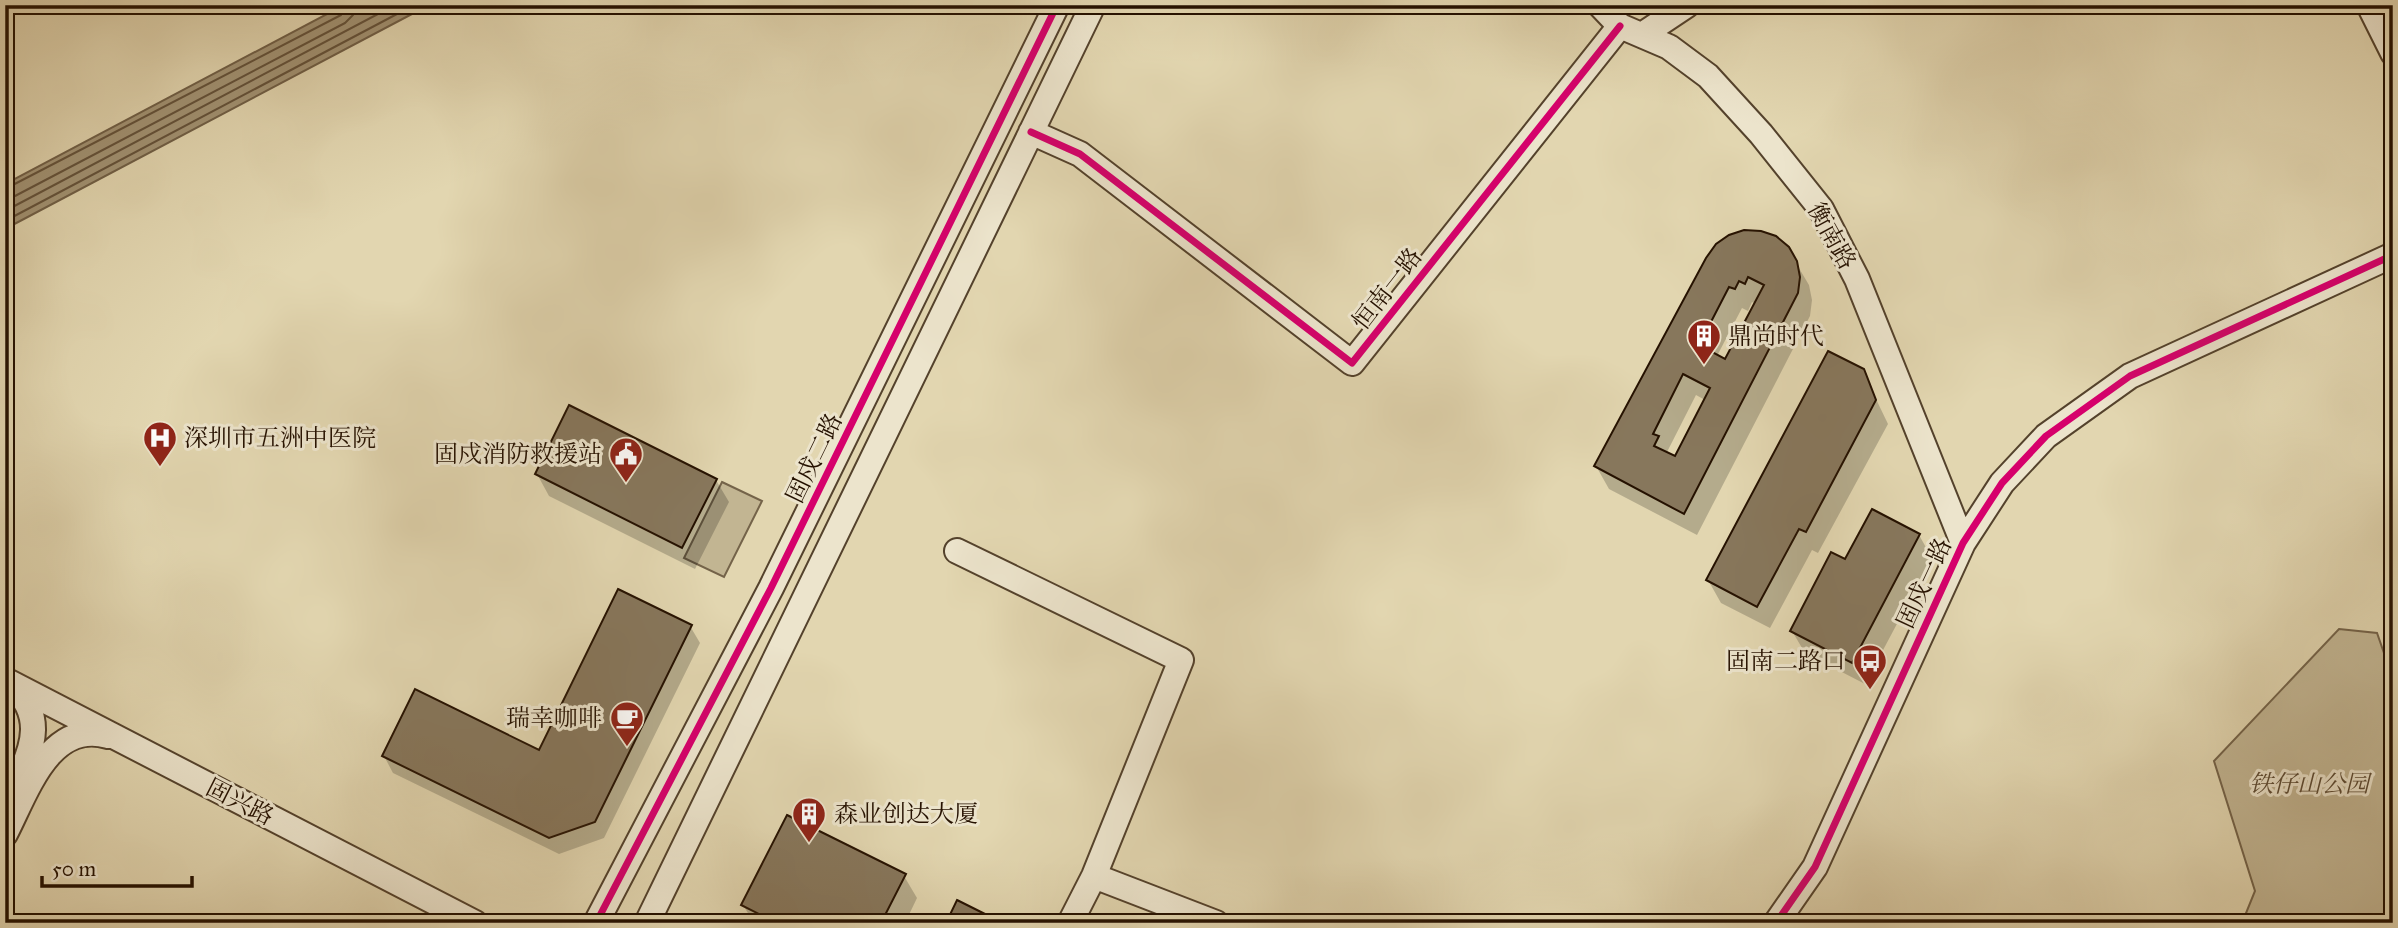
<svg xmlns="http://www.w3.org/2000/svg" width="2398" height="928" font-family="'IM FELL Great Primer','Noto Serif SC',serif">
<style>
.green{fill:#c2b592;stroke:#746349;stroke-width:2}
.water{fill:#a29374;stroke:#705f46;stroke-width:2}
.shadow{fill:#0003;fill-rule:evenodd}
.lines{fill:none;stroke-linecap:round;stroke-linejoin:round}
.shore{stroke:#64523a;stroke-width:2}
.building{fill:#87775c;stroke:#251100;stroke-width:2;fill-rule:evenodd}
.minor-casing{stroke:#54422c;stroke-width:28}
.minor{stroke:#ece4cc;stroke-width:24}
.cycleway-casing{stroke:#ece4cc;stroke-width:11}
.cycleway{stroke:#d6006c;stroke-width:7}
.labels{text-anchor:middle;stroke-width:6;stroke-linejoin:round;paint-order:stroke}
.street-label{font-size:24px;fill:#251100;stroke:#ece4cc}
.poi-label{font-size:24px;fill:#251100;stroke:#ece4cc;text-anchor:start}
.park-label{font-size:24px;font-style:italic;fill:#5c4a33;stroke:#ece4cc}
</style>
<rect width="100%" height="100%" fill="#e2d6b0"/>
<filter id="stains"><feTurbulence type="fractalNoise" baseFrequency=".00286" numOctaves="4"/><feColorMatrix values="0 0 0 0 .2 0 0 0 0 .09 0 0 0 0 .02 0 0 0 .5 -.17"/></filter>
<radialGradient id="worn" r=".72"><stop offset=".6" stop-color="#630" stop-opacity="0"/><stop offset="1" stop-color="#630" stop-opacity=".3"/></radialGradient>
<path class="green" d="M722,482L762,501L724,577L684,558Z
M2339,629L2377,633L2393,679V923H2242L2255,891L2214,761Z"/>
<path class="water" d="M344,5H429L5,229V184Z"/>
<path class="shadow" d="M1787,248L1809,285L1812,300L1810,316L1697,535L1609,489L1596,466L1707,258ZM1752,302L1756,304L1726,361L1717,356L1742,308L1748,311ZM1696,395L1705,400L1676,459L1666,454Z
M1862,370L1888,424L1818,553L1812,550L1770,628L1721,603L1708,580Z
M537,474L716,480L729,502L695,569L549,496Z
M1919,535L1932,558L1865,684L1805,653L1792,631L1846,562Z
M690,626L700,643L604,838L559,854L393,773L384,756L539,752Z
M904,876L917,898L905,923H754L743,905Z"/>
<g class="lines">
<path class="shore" d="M5,189L341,15L346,5
M5,198L15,196L345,23L353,15L355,5
M5,211L395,5
M5,221L414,5"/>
</g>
<path class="building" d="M1744,230L1761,231L1776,236L1789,247L1797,261L1800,277L1798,293L1684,514L1594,466L1706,258L1716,244L1729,235ZM1748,277L1764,285L1725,359L1699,345L1729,287L1735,289L1739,281L1745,284ZM1683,374L1710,388L1675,456L1654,446L1659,436L1653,434Z
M1828,351L1864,369L1876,400L1806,532L1799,529L1757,607L1706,580Z
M569,405L717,479L682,548L535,474Z
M1872,509L1920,534L1852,663L1790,631L1831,552L1845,559Z
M618,589L692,625L595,822L549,838L382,756L415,689L539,750Z
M787,815L906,874L881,923H777L741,905Z
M957,900L1003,923H946Z"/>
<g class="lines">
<g class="minor-casing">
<path id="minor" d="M1600,5L1620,26L1669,47L1708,76L1761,134L1821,209L1857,279L1963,543
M2369,5L2393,53
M1642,35L1687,5
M1031,132L1080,154L1352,363L1620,26
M957,551L1181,660L1094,876L1070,923
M5,680L475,923
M12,685C43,714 35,745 18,778
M5,834C26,794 49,719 108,736
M1094,876L1216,923
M596,923L771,588L1057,5
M647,923L1093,5
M1776,923L1815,867L1963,543L2002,483L2046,436L2130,376L2393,255"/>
</g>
<use href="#minor" class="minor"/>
<g class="cycleway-casing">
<path id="cycleway" d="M1031,132L1080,154L1352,363L1620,26
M596,923L771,588L1057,5
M1776,923L1815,867L1963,543L2002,483L2046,436L2130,376L2393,255"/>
</g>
<use href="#cycleway" class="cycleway"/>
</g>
<defs>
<g id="building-pin" transform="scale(1.75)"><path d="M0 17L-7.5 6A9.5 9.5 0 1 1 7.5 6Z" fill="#8f2418" stroke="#ece4cc"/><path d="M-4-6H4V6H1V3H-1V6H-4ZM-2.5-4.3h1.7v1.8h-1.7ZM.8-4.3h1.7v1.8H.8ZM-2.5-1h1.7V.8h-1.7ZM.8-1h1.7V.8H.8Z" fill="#fff"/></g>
<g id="hospital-pin" transform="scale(1.75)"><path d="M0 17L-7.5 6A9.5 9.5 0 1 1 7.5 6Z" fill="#8f2418" stroke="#ece4cc"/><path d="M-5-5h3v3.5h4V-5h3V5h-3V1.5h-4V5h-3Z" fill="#fff"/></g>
<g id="civic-pin" transform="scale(1.75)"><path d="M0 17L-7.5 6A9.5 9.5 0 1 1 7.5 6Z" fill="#8f2418" stroke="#ece4cc"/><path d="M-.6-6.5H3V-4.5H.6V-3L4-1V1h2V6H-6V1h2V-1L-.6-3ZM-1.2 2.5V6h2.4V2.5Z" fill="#fff"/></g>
<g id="bus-pin" transform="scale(1.75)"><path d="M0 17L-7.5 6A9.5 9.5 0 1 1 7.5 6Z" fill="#8f2418" stroke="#ece4cc"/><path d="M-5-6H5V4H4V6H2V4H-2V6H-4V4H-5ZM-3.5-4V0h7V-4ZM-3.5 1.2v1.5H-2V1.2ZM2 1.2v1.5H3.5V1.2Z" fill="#fff"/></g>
<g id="cafe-pin" transform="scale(1.75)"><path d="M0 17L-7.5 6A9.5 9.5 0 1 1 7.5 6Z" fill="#8f2418" stroke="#ece4cc"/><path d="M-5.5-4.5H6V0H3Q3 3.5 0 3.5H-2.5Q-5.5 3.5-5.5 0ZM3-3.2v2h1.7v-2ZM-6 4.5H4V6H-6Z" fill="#fff"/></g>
</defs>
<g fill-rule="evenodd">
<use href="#building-pin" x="1704" y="336"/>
<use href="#hospital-pin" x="160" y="438"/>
<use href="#civic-pin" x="626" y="454"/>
<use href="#bus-pin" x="1870" y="661"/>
<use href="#cafe-pin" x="627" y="718"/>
<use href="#building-pin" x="809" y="814"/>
</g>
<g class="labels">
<g class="street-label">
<text transform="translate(1832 236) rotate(61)" y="8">衡南路</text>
<text transform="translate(1387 289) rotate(-52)" y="8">恒南一路</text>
<text transform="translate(814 458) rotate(-64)" y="8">固戍二路</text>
<text transform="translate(1924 583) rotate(-65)" y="8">固戍一路</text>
<text transform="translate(240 802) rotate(27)" y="8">固兴路</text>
</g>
<g class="poi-label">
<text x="1728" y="344">鼎尚时代</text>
<text x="184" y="446">深圳市五洲中医院</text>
<text x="602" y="462" text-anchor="end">固戍消防救援站</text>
<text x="1846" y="669" text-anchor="end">固南二路口</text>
<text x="602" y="726" text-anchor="end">瑞幸咖啡</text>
<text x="834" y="822">森业创达大厦</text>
</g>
<g class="park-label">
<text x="2309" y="792">铁仔山公园</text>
</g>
</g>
<rect width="2398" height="928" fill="none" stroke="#e2d6b0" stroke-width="28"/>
<rect x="7" y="7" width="2384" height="914" fill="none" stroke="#251100" stroke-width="3.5"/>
<rect x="14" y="14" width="2370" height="900" fill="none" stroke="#251100" stroke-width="2"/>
<path d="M42 876v10h150v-10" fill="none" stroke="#251100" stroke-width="3.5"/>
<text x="52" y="876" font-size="21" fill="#251100" stroke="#ece4cc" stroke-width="5" paint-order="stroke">50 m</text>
<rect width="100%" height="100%" filter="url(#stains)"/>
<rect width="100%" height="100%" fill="url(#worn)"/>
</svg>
